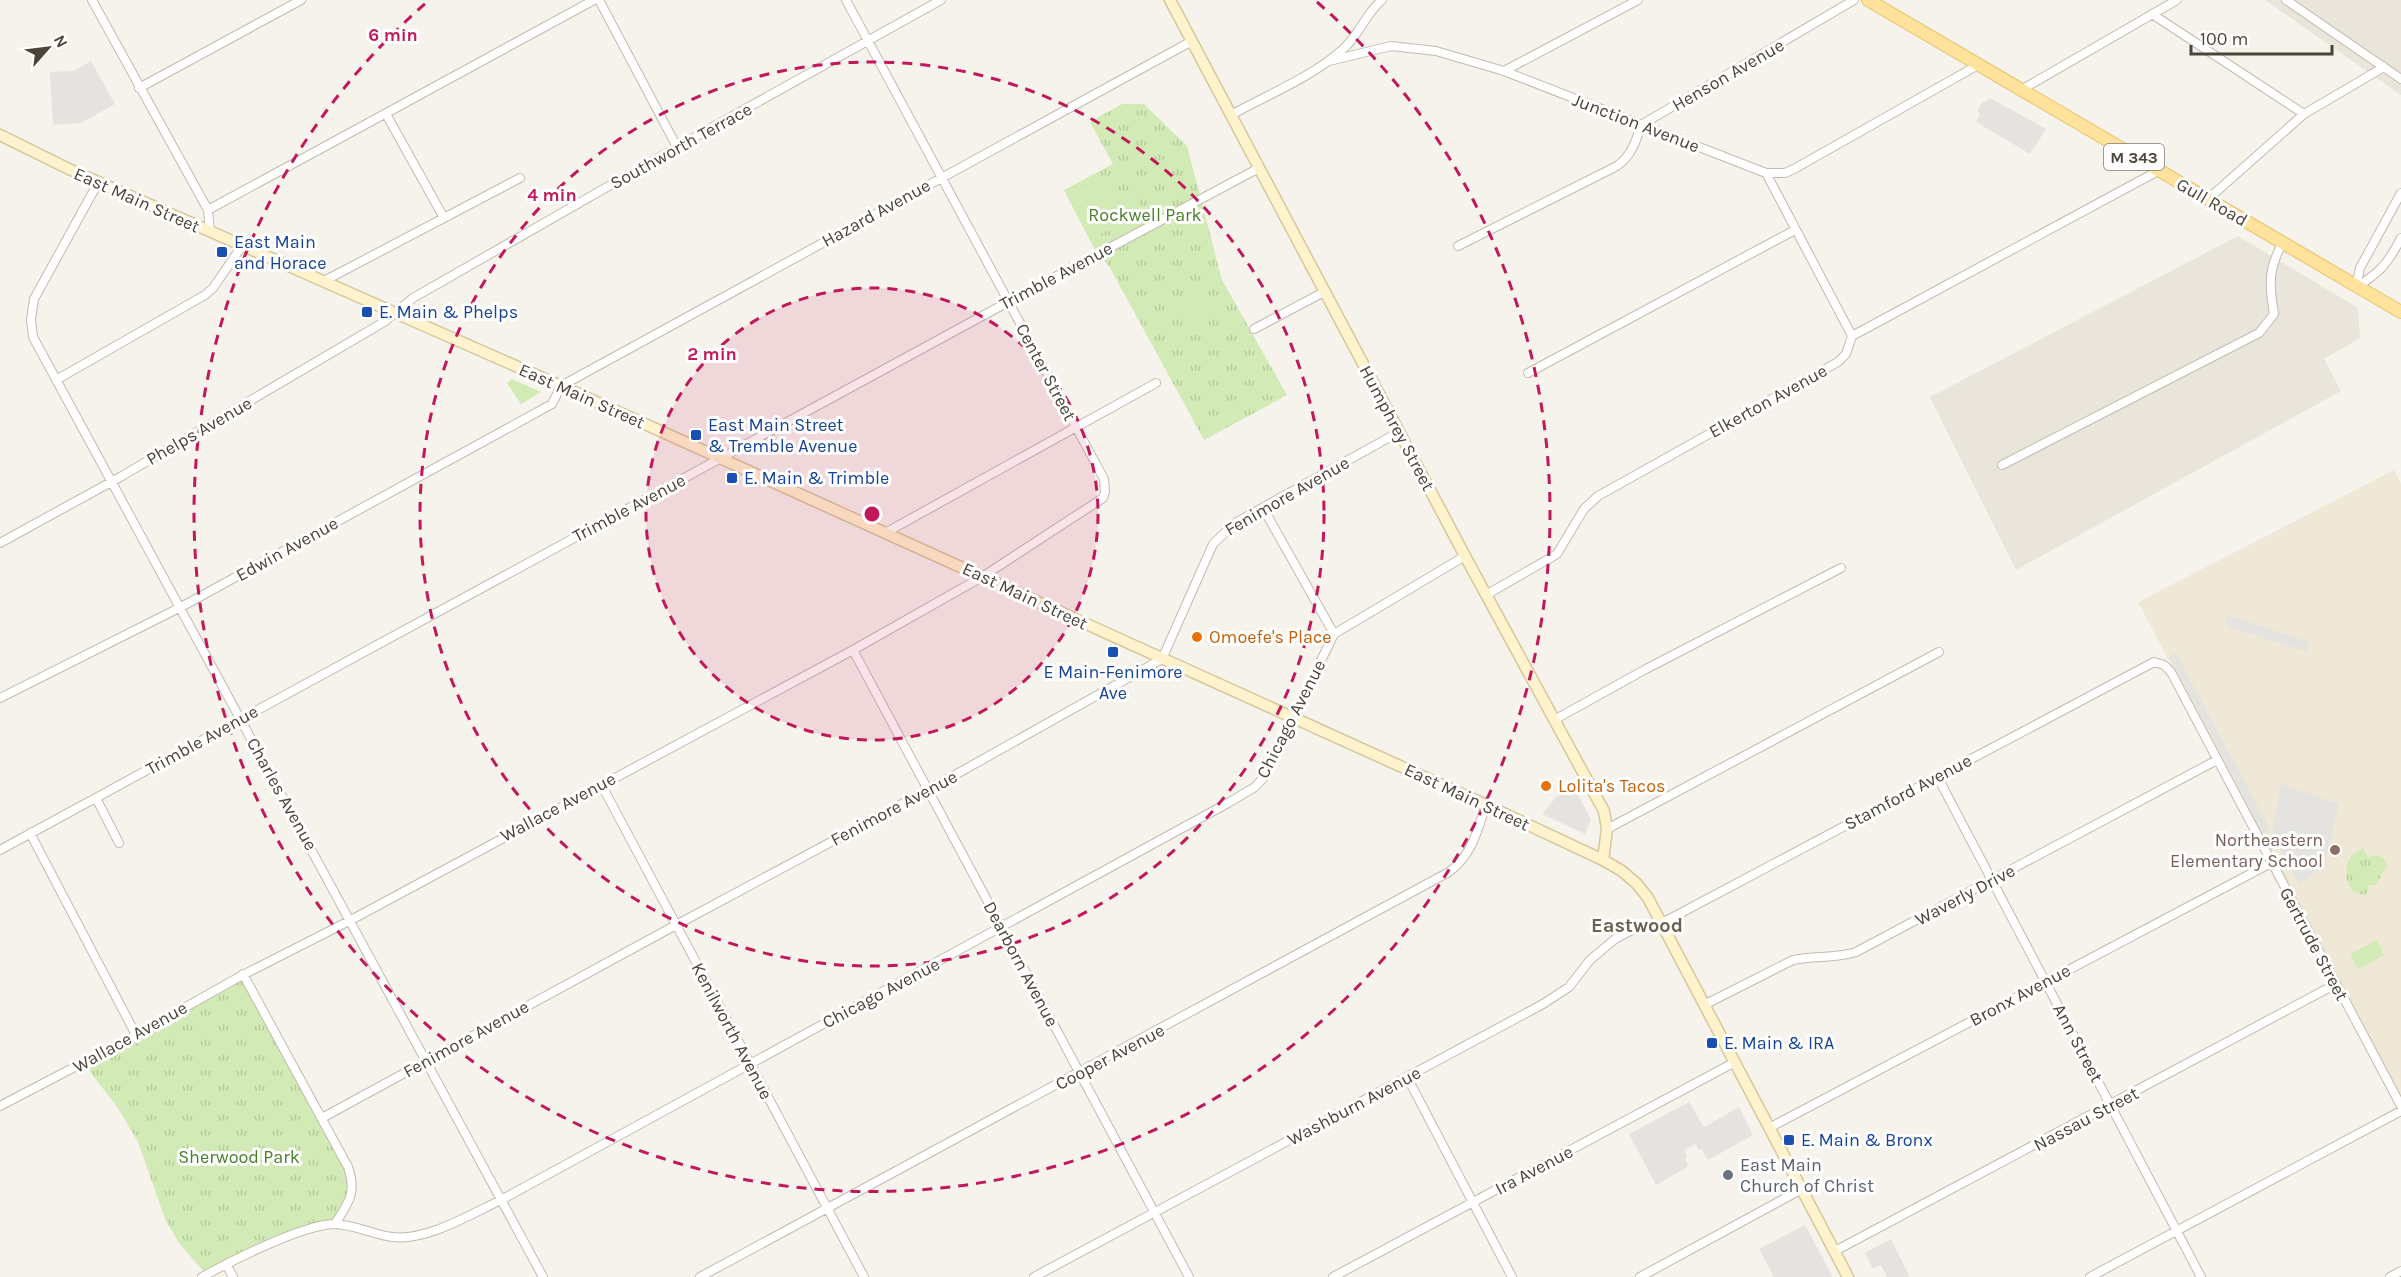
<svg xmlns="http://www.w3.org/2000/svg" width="2401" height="1277" font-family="Karla,sans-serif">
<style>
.residential{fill:#eae5da}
.education{fill:#efe8d6}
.park{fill:url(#park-tufts)}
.pitch{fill:#d2eab5}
.parking{fill:#e5e3e0}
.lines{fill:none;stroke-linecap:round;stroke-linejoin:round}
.street-casing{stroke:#c2bbae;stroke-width:10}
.secondary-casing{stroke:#d6c79b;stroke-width:13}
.primary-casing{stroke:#e6c16a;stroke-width:14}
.street{stroke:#fff;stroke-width:8}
.secondary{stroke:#fff3cd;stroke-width:10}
.primary{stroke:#ffe39c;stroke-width:12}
.ring{fill:none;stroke:#c2185b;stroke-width:3;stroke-dasharray:10 8}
.transit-dot{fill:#1a4fb4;stroke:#fff;stroke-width:2}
.food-dot{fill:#e8710a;stroke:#fff;stroke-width:2}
.education-dot{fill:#8d6e63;stroke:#fff;stroke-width:2}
.worship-dot{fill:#6b7280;stroke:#fff;stroke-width:2}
.labels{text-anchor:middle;stroke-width:6;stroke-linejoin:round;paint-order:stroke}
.shield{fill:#fff;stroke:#817c74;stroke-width:1.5}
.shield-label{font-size:16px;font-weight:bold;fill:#4b4439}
.street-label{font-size:18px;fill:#4b4439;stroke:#fff}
.park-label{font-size:18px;fill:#4a7f2a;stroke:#fff}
.transit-label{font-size:18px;fill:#164399;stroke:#fff;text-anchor:start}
.food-label{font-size:18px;fill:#c56008;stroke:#fff;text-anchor:start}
.education-label{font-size:18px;fill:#785e54;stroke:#fff;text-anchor:end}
.worship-label{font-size:18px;fill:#5b616d;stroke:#fff;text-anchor:start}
.neighbourhood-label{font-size:20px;font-weight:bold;fill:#6e6250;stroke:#fff}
.centre{fill:#c2185b;stroke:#fff;stroke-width:3}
.ring-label{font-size:18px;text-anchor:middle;font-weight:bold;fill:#c2185b;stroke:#fff;stroke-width:6;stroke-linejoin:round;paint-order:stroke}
</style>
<defs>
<pattern id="park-tufts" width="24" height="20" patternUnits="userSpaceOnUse" patternTransform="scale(1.5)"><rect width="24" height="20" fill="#d2eab5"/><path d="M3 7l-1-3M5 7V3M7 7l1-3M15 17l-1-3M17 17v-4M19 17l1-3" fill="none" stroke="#b6ca9c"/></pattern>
</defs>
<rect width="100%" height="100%" fill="#f6f3ec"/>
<path class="residential" d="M2265,0H2401V95Z
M2238,236L2358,308L2360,338L2324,359L2341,391L2016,570L1930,397Z"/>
<path class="education" d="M2394,470L2401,483V1099L2138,602Z"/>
<path class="park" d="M1122,104H1144L1187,146L1222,280L1287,395L1204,440L1109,266L1094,248L1064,190L1113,164L1090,122Z
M512,379L541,392L521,404L507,383Z
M2363,848L2368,857L2377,855L2384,858L2387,865L2376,885H2369L2367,894C2346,898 2342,870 2351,856Z
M243,980L349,1175V1196L334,1223L307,1228L205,1273L179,1243L165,1219L138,1142L118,1108L84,1064Z"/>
<path class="pitch" d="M1102,177L1125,221L1090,240L1067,195Z
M1131,188L1141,208L1127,215L1117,196Z
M1196,288L1209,311L1194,319L1180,297Z
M2377,940L2384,955L2358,969L2350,954Z"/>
<path class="parking" d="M91,61L115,104L81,123L53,125L50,72L74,71Z
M1990,98L2046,129L2030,154L1976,122L1980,114L1977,111L1981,104Z
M2228,615L2310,642L2307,652L2225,626Z
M2176,653L2270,829L2263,833L2170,657Z
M1569,779L1591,819L1585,834L1542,814L1568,783Z
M2281,784L2339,804L2326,857L2310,877L2299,884L2272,834Z
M1689,1102L1704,1127L1739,1107L1753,1135L1708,1160L1702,1149L1699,1150L1695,1144L1684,1150L1687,1157L1685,1159L1689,1166L1656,1185L1629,1134Z
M1805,1225L1833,1277H1774L1759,1249Z
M1891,1239L1910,1277H1887L1881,1265L1873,1269L1865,1253Z"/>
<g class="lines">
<g class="street-casing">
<path id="street" d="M92,0L208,210L210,232
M599,0L677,147
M2286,0L2401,79
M2152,14L2304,114
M1329,61L1391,46L1436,51L1504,71L1766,173L1852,336
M1504,71L1638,0
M139,88L301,0
M2021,90L2177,0
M386,114L444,218
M1231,115C1267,95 1312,77 1342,50C1359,36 1365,14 1382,0
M1766,173H1785L1794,169L1978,65
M99,181L34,299L31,320L33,337L543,1277
M2207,200L2304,114L2384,67
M208,210L594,0
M1458,246L1617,166C1631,156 1636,142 1641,125L1854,0
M324,281L520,178
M2356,287L2360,268L2401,193
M2356,287C2380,273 2388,263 2401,238
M1254,329L1324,292
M1528,373L1795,230
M56,380L205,295L213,288L242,246
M2002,465L2259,333L2274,314C2269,285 2268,269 2283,242
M1263,508L1334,634
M885,533L1156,383
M0,543L122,476L384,322L413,298L677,147L941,0
M1486,595L1557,554L1584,509L1598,496L1838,362L1846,354L1852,336L2158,171
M853,650L1189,1277
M0,698L181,607L552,404L561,386L1192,41
M1554,720L1646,669L1841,568
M1937,776L2201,1277
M601,784L864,1277
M96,798L119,843
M1607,829L1939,652
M30,833L136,1035
M0,850L1008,302L1259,168
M243,974L348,1167C357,1193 349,1202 335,1224
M1704,1005L1793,960C1814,955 1835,959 1856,952L2217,760
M1407,1077L1512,1277
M0,1106L136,1035L239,977L351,920L853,650L982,577L1103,498L1105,492L1104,479L846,0
M322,1118L676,925L928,790L1162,659L1213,544L1235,523L1399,432
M1769,1128L2271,863
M1835,1251L2336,984
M226,1264L233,1277
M202,1277C231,1261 302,1225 334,1224C353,1224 374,1235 393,1237C427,1241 471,1214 501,1200L1228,803L1255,787L1264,777L1334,634L1465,556
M700,1277L1449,872C1472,855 1477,832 1486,805
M1034,1277L1543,1004L1569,987L1590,960L1615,939L1632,930L1662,923L2154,662L2164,665L2171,672L2401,1106
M1333,1277L1735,1062
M1640,1277L1802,1189
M2090,1277L2401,1111
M2390,1277L2401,1271"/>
</g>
<g class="secondary-casing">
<path id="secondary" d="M1170,0L1465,556L1604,811L1607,829L1603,860
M0,135L71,170L561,386L1486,805L1603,860L1622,871L1637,884L1648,898L1848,1277"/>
</g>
<g class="primary-casing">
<path id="primary" d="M1868,0L2401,312"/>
</g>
<use href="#street" class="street"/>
<use href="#secondary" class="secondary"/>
<use href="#primary" class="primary"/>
</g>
<circle cx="872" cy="514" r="226" fill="#c2185b" fill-opacity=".12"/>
<g class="ring">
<circle cx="872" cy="514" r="226"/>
<circle cx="872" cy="514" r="452"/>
<path d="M1317 2A678 678 0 1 1 427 2"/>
</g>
<g class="transit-dot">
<rect x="216" y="246" width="12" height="12" rx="3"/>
<rect x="361" y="306" width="12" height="12" rx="3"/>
<rect x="690" y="429" width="12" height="12" rx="3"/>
<rect x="726" y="472" width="12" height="12" rx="3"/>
<rect x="1107" y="646" width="12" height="12" rx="3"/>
<rect x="1706" y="1037" width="12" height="12" rx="3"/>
<rect x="1783" y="1134" width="12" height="12" rx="3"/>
</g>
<g class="food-dot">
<circle cx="1197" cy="637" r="6"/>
<circle cx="1546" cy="786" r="6"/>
</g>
<circle class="education-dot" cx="2335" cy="850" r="6"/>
<circle class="worship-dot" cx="1728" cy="1175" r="6"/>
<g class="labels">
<rect class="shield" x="2104" y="144" width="60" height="26" rx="4.5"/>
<g class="shield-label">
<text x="2134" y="163">M 343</text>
</g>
<g class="street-label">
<text transform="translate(1728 75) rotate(-30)" y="6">Henson Avenue</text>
<text transform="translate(1636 123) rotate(21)" y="6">Junction Avenue</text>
<text transform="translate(681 146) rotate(-29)" y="6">Southworth Terrace</text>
<text transform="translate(137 200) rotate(24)" y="6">East Main Street</text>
<text transform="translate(2212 202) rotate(30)" y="6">Gull Road</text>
<text transform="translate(876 213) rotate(-29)" y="6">Hazard Avenue</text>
<text transform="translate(1056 276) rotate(-28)" y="6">Trimble Avenue</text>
<text transform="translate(1046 372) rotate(62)" y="6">Center Street</text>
<text transform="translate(582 396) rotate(24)" y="6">East Main Street</text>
<text transform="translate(1768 401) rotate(-29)" y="6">Elkerton Avenue</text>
<text transform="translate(1397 428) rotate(62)" y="6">Humphrey Street</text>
<text transform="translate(199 431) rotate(-30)" y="6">Phelps Avenue</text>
<text transform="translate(1287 496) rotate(-30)" y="6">Fenimore Avenue</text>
<text transform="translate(629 508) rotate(-28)" y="6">Trimble Avenue</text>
<text transform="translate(287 549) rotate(-29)" y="6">Edwin Avenue</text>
<text transform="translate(1025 596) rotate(25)" y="6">East Main Street</text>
<text transform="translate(1291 719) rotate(-63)" y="6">Chicago Avenue</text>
<text transform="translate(202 740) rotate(-29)" y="6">Trimble Avenue</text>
<text transform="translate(1908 792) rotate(-28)" y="6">Stamford Avenue</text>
<text transform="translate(282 794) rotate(61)" y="6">Charles Avenue</text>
<text transform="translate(1467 797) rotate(25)" y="6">East Main Street</text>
<text transform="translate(558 807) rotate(-28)" y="6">Wallace Avenue</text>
<text transform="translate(894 808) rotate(-28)" y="6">Fenimore Avenue</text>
<text transform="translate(1965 895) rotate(-28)" y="6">Waverly Drive</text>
<text transform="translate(2314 944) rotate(62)" y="6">Gertrude Street</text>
<text transform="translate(1021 964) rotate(62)" y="6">Dearborn Avenue</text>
<text transform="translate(881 993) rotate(-28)" y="6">Chicago Avenue</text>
<text transform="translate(2020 995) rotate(-28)" y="6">Bronx Avenue</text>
<text transform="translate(732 1031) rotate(62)" y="6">Kenilworth Avenue</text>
<text transform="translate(130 1037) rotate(-29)" y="6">Wallace Avenue</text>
<text transform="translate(466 1039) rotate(-29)" y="6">Fenimore Avenue</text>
<text transform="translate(2078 1043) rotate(62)" y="6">Ann Street</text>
<text transform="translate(1110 1057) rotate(-28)" y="6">Cooper Avenue</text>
<text transform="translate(1354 1106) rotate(-28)" y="6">Washburn Avenue</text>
<text transform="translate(2086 1119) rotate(-28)" y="6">Nassau Street</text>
<text transform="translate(1534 1170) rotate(-28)" y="6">Ira Avenue</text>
</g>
<g class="park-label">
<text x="1145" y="221">Rockwell Park</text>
<text x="239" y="1163">Sherwood Park</text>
</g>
<g class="transit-label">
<text x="234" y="248">East Main<tspan x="234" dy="21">and Horace</tspan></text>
<text x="379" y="318">E. Main &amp; Phelps</text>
<text x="708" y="431">East Main Street<tspan x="708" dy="21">&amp; Tremble Avenue</tspan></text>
<text x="744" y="484">E. Main &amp; Trimble</text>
<text x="1113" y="678" text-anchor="middle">E Main-Fenimore<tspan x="1113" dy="21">Ave</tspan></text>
<text x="1724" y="1049">E. Main &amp; IRA</text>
<text x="1801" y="1146">E. Main &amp; Bronx</text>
</g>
<g class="food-label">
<text x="1209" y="643">Omoefe's Place</text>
<text x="1558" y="792">Lolita's Tacos</text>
</g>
<g class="education-label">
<text x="2323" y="846">Northeastern<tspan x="2323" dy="21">Elementary School</tspan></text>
</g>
<g class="worship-label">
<text x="1740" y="1171">East Main<tspan x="1740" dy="21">Church of Christ</tspan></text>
</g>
<g class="neighbourhood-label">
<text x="1637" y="932">Eastwood</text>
</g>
</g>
<circle cx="872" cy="514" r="9" class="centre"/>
<g class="ring-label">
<text x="393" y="41">6 min</text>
<text x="552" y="201">4 min</text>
<text x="712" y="360">2 min</text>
</g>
<g transform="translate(48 48) rotate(62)" stroke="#ffffff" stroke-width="4.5" paint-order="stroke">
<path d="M0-4.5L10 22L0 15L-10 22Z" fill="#4b4439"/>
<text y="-9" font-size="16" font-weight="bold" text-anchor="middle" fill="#4b4439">N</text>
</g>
<path d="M2191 45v9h141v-9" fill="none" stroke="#4b4439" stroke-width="3"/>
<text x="2200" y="45" font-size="18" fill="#4b4439" stroke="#ffffff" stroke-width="4.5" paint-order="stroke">100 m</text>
</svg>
